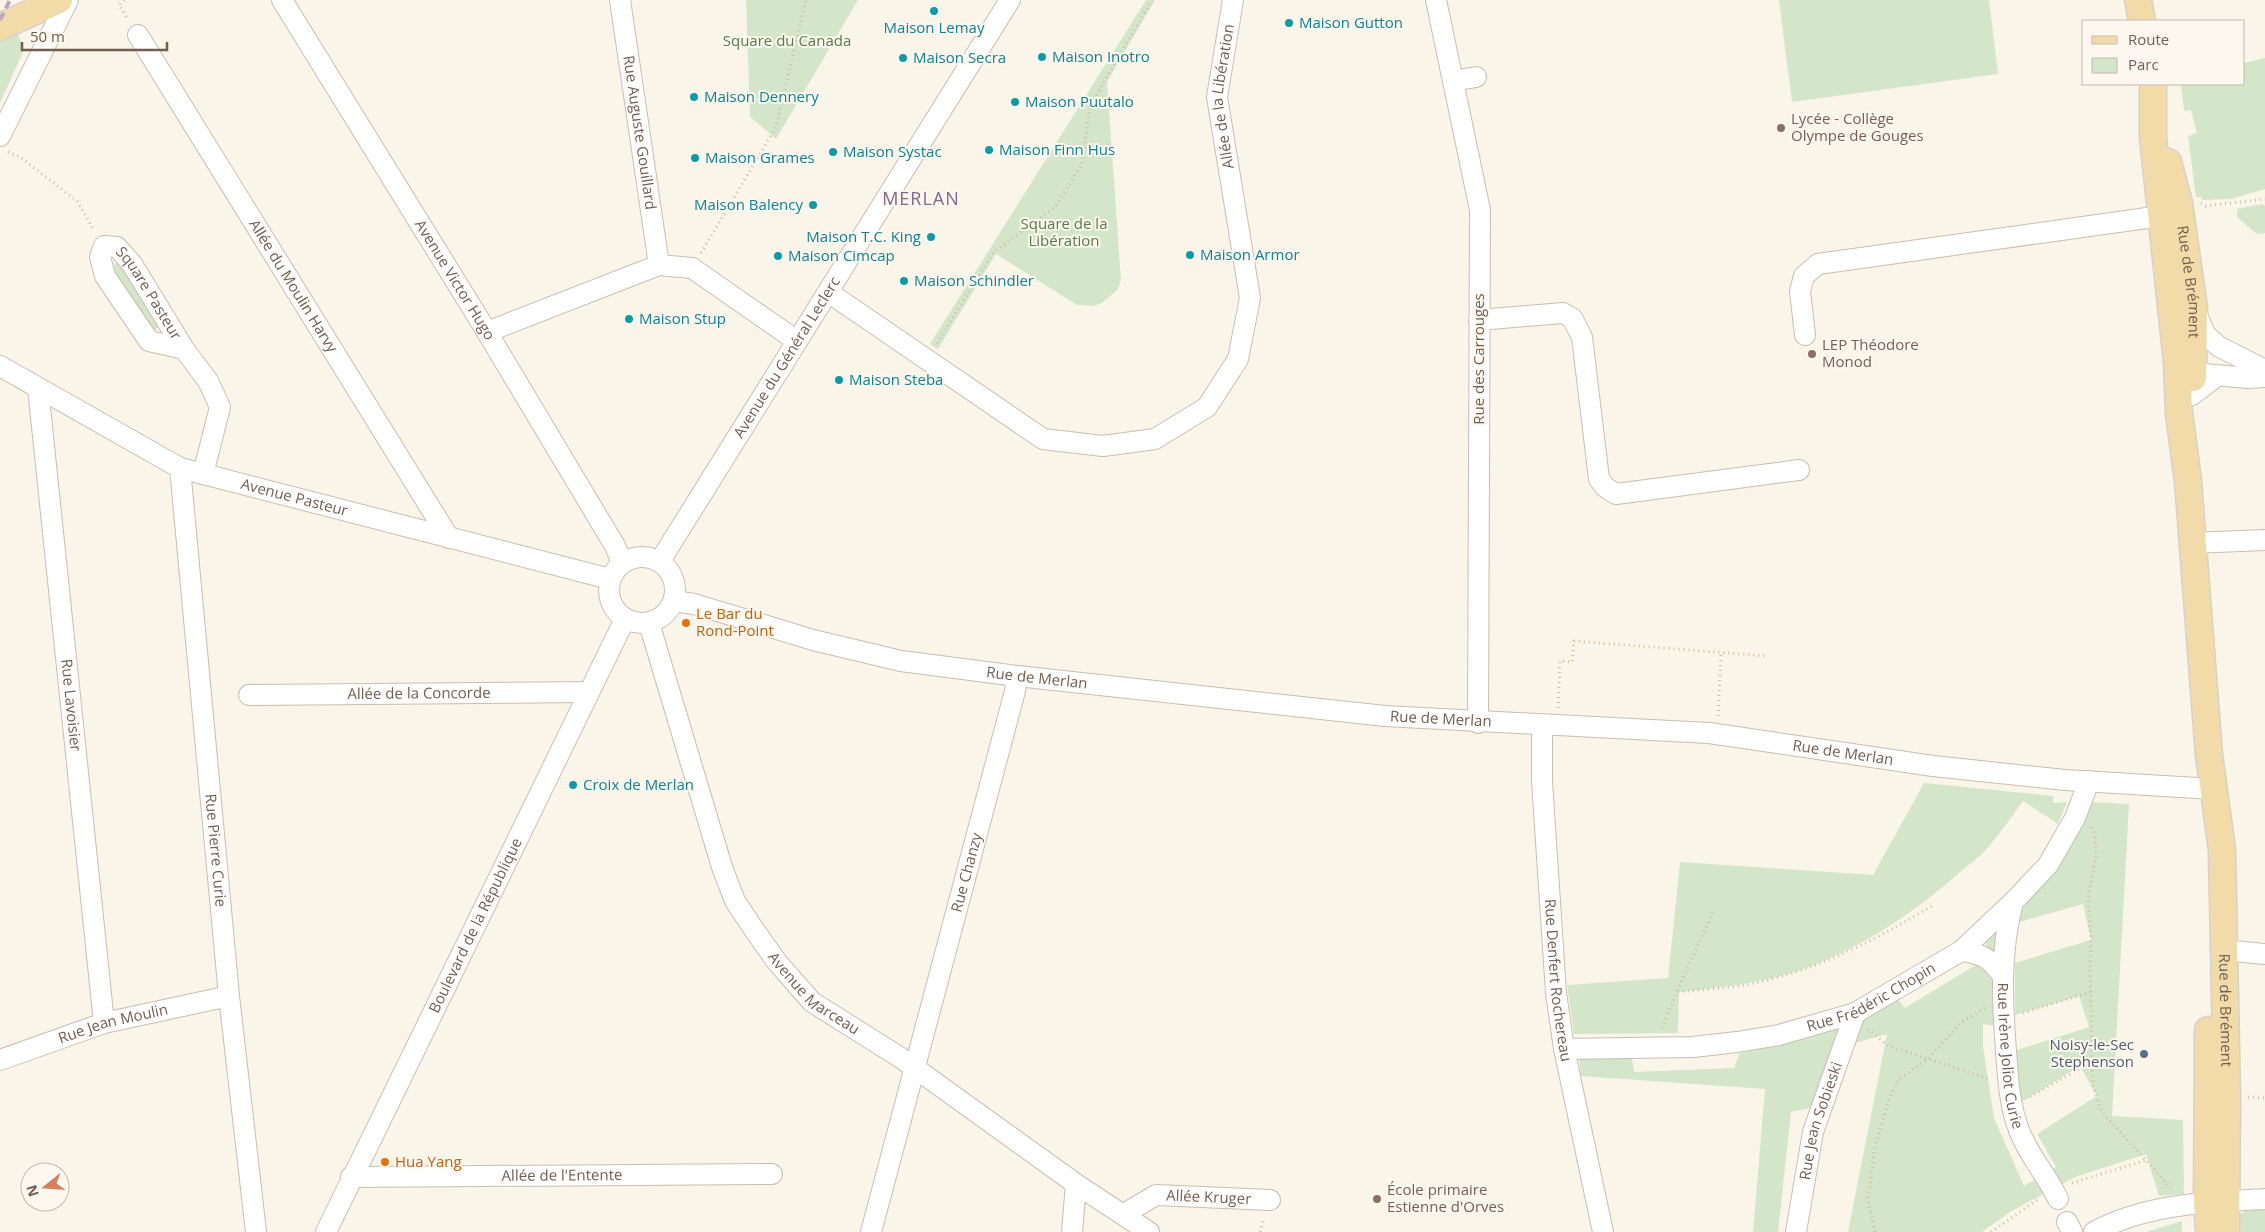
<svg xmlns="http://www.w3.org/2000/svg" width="2265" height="1232" font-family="'Open Sans',sans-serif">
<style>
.green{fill:#d3e6c9}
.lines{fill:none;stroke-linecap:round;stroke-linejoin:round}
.minor-casing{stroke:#cbbdb0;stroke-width:22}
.major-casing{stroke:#d8d2ce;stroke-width:29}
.path{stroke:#d2baa7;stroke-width:3;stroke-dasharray:1 4;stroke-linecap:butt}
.minor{stroke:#fff;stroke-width:20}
.major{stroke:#f1dba9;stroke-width:26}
.rail{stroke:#b8a8c3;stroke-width:4;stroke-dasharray:8 5;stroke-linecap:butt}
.culture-dot{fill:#0f9aa8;stroke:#fdf8ef;stroke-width:2}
.education-dot{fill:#8d6e63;stroke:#fdf8ef;stroke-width:2}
.food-dot{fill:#e8710a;stroke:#fdf8ef;stroke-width:2}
.service-dot{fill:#5c6f8a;stroke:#fdf8ef;stroke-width:2}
.labels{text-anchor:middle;stroke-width:4;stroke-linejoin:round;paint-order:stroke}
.culture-label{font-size:15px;fill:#0d838f;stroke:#fdf8ef;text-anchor:start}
.park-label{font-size:15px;fill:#567b4c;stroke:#fdf8ef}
.street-label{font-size:15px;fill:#725e4f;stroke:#fdf8ef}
.education-label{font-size:15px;fill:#785e54;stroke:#fdf8ef;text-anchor:start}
.food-label{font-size:15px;fill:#c56008;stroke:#fdf8ef;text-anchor:start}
.service-label{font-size:15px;fill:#4e5e75;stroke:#fdf8ef;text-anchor:end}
.quarter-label{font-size:18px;letter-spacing:1px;fill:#83678d;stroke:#fdf8ef}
</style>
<rect width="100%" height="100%" fill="#faf5e9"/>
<path class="green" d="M746,0H858L776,139L750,117Z
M1146,0H1155L1107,82L1121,280L1118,289L1102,303L1094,306L1077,305L996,254L938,349L930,344Z
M1779,0H1989L1998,74L1792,102Z
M17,31L24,50L0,103V40Z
M2265,58V189L2231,199L2202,200L2201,197H2196L2188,136L2197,133L2191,110L2184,111L2181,84H2244V63Z
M2263,204L2265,206V233L2257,234L2237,217V209Z
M117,263H121L159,327L154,331L110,269Z
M1924,783L2053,796V803L2067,802L2058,824L2023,801C2012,816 2001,832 1989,846C1981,856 1970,864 1960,872C1915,912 1863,947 1806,968C1766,983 1721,987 1679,992L1678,1033L1574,1034L1567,985L1668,978L1680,862L1873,875Z
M2092,802L2129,804L2112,1116L2183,1120L2184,1194L2159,1196L2146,1154L2075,1177L2010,1212L1982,1232H1848L1887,1034L1851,1044L1829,1104L1791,1112L1778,1232H1753L1765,1089L1581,1076L1578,1052H1631L1634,1072L1734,1068L1740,1053L1779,1045L1896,997L1905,1008L1989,957L1985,938L2004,919L1997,1026L1983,1024V1047L1994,1118L2024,1186L2056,1167L2037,1134L2097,1096L2080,1066L2020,1103L2014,1051L2089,1027L2079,996L2015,1015V963L2091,940L2083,904L2019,922L2023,908L2073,843Z
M2251,1205L2265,1206V1232H2237L2238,1217Z
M2182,1221V1232H2146Z"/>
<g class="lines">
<g class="minor-casing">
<g id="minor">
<path id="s1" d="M282,0L487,332L615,546L622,563"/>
<path id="s2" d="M620,0L659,265"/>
<path d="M1436,0L1480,210L1478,723"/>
<path id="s3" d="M138,35L449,538"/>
<path d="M1453,81L1476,77"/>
<path d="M0,136L68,0"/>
<path id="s4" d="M828,292L1043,439L1103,446L1155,439L1207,407L1238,359L1250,298L1217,97L1233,0"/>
<path d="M2196,312L2205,334L2218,346L2265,370"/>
<path d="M1479,320L1563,313L1572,318L1582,337L1599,479L1605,487L1616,494L1799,470"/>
<path d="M487,332L659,265L692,268L797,341"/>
<path d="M1805,335L1800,291L1804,276L1818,264L2161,216"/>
<path id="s5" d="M184,349L149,341L105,276L100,257L104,246L117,247L132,264L184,349L208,381L220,407L203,474"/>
<path d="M2187,362L2193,373L2248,378L2265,377"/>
<path id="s6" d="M0,366L180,468L610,579"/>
<path id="s7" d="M38,388L104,1023"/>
<path d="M2192,395L2217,376"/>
<path id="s8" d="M180,468L229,996L256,1232"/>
<path d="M2192,543L2265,540"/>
<circle cx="642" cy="590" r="33"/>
<path id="s9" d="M660,561L1010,0"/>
<path id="s10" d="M674,601L694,604L813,640L901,661L1017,676L1385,716L1709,733L1933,766L2065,780L2213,789"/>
<path id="s11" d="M649,623L722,867L735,901L755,931L777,962L812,1002L901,1058L1076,1184L1149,1232"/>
<path id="s12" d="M249,695L589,692"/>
<path id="s13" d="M1542,725V781L1556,993L1564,1049L1603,1232"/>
<path id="s14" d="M2013,902C2000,951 2002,1000 2006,1051C2008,1078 2009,1104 2019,1130C2028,1155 2047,1175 2058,1199"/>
<path d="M2224,950L2265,954"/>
<path d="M1961,951C1981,953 1991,959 2002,975"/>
<path id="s15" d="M1564,1049L1693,1047L1737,1042L1779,1035L1855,1013L1961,951L2013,902L2048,865L2075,818L2089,781"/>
<path id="s16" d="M0,1060L104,1023L229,996"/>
<path id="s17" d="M351,1177L772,1174"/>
<path id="s18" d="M1124,1214L1156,1195L1270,1200"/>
<path d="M2067,1222L2072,1232"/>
<path id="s19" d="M326,1232L625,619"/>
<path id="s20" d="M871,1232L1015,691L1017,676"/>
<path d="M1072,1232L1076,1184"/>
<path id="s21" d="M1796,1232L1813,1132L1855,1013"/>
<path d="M2094,1232C2146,1204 2207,1202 2265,1199"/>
</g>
</g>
<g class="major-casing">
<g id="major">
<path d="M2138,0L2142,21"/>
<path d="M0,27L59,0"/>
<path id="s22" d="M2153,86V137L2177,362L2179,413L2188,481L2209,755L2222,850L2227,1098L2226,1232"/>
<path id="s23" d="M2168,162L2179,203L2194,308L2193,378"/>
<path d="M2208,1030L2207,1202L2209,1232"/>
</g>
</g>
<path class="path" d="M124,0L119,5L128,20
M8,152L20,157L77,201L94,230
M2201,203L2206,206L2265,199
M701,253L776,127L806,0
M937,343L994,252L1055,207L1082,164L1090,106L1152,0
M1558,708L1560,661L1572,662L1574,641L1767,656
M1718,716L1721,653
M2092,827L2095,836L2096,856L2088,898L2091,940L2090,970L2093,1086L2102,1112L2171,1188
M1677,991L1714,910
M2023,1013L2091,992
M1662,1028L1677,992C1706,989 1736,988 1764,981C1826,966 1878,938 1932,906
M1868,1029L1887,1045L1988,1079
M2030,1097L2092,1062
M2248,1097L2265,1098
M2072,1183L2147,1160
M1260,1232L1264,1218
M1875,1232L1868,1200L1875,1146L1889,1100L1899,1079L1929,1058L1960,1023L1985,1008
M1991,1232L2037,1200"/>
<use href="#minor" class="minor"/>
<use href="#major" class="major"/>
<path class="rail" d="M0,20L10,0"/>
</g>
<g class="culture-dot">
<circle cx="934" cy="11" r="5"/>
<circle cx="1289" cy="23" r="5"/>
<circle cx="1042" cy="57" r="5"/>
<circle cx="903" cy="58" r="5"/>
<circle cx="694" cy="97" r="5"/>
<circle cx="1015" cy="102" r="5"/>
<circle cx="989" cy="150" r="5"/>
<circle cx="833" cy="152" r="5"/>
<circle cx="695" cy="158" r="5"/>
<circle cx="813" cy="205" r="5"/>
<circle cx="931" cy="237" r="5"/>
<circle cx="1190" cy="255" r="5"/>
<circle cx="778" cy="256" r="5"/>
<circle cx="904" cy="281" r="5"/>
<circle cx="629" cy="319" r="5"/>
<circle cx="839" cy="380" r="5"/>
<circle cx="573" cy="785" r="5"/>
</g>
<g class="education-dot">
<circle cx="1781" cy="128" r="5"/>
<circle cx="1812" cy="354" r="5"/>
<circle cx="1377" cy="1199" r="5"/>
</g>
<g class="food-dot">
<circle cx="686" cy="623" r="5"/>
<circle cx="385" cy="1162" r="5"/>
</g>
<circle class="service-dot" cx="2144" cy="1054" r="5"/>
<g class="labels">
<g class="culture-label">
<text x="1299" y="28">Maison Gutton</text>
<text x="934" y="33" text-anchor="middle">Maison Lemay</text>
<text x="1052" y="62">Maison Inotro</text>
<text x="913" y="63">Maison Secra</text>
<text x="704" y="102">Maison Dennery</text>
<text x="1025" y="107">Maison Puutalo</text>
<text x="999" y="155">Maison Finn Hus</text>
<text x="843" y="157">Maison Systac</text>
<text x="705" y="163">Maison Grames</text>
<text x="803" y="210" text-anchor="end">Maison Balency</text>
<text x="921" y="242" text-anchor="end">Maison T.C. King</text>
<text x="1200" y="260">Maison Armor</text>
<text x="788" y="261">Maison Cimcap</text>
<text x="914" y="286">Maison Schindler</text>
<text x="639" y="324">Maison Stup</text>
<text x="849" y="385">Maison Steba</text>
<text x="583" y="790">Croix de Merlan</text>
</g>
<g class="park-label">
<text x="787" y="46">Square du Canada</text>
<text x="1064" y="229">Square de la<tspan x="1064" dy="17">Libération</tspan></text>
</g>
<g class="street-label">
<text dy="5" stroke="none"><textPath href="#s4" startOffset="758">Allée de la Libération</textPath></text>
<text dy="5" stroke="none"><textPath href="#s2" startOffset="134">Rue Auguste Gouillard</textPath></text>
<text dy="5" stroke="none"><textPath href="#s1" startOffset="329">Avenue Victor Hugo</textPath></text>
<text dy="5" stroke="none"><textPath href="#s23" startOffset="122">Rue de Brément</textPath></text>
<text dy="5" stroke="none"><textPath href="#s3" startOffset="295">Allée du Moulin Harvy</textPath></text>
<text dy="5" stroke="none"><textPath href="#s5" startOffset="215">Square Pasteur</textPath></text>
<text dy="5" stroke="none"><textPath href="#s9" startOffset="240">Avenue du Général Leclerc</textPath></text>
<text transform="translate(1479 359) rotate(-90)" y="5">Rue des Carrouges</text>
<text dy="5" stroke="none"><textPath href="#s6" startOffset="325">Avenue Pasteur</textPath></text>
<text dy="5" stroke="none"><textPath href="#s10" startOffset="372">Rue de Merlan</textPath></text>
<text dy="5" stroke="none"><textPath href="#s12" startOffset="170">Allée de la Concorde</textPath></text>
<text dy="5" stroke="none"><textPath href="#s7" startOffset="319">Rue Lavoisier</textPath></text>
<text dy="5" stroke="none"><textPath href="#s10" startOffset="778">Rue de Merlan</textPath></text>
<text dy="5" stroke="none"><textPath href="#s10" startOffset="1182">Rue de Merlan</textPath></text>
<text dy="5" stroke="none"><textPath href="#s8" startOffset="384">Rue Pierre Curie</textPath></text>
<text dy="5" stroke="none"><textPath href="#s20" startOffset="372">Rue Chanzy</textPath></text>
<text dy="5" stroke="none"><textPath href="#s19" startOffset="341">Boulevard de la République</textPath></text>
<text dy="5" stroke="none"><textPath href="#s13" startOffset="256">Rue Denfert Rochereau</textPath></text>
<text dy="5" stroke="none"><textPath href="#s11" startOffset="414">Avenue Marceau</textPath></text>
<text dy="5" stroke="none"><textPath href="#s15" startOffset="316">Rue Frédéric Chopin</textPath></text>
<text dy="5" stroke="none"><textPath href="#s22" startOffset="928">Rue de Brément</textPath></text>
<text dy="5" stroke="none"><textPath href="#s16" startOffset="119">Rue Jean Moulin</textPath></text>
<text dy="5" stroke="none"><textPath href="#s14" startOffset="155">Rue Irène Joliot Curie</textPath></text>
<text dy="5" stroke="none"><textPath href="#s21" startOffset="114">Rue Jean Sobieski</textPath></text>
<text dy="5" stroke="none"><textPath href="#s17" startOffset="211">Allée de l'Entente</textPath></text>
<text dy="5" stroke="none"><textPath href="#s18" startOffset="90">Allée Kruger</textPath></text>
</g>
<g class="education-label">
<text x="1791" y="124">Lycée - Collège<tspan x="1791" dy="17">Olympe de Gouges</tspan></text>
<text x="1822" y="350">LEP Théodore<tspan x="1822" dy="17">Monod</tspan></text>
<text x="1387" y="1195">École primaire<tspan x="1387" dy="17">Estienne d'Orves</tspan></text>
</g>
<g class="food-label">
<text x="696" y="619">Le Bar du<tspan x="696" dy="17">Rond-Point</tspan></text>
<text x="395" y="1167">Hua Yang</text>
</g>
<g class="service-label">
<text x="2134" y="1050">Noisy-le-Sec<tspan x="2134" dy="17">Stephenson</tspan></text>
</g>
<g class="quarter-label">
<text x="921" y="205">MERLAN</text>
</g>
</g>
<rect x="2082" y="20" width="162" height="65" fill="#fdf8ef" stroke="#c5baaf"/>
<rect x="2092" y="36" width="25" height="8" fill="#f1dba9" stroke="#c5baaf"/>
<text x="2128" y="45" font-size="15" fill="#725e4f">Route</text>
<rect x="2092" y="58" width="25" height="15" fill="#d3e6c9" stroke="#c5baaf"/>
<text x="2128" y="70" font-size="15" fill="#725e4f">Parc</text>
<g transform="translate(45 1187) rotate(253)"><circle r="24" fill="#fdf8ef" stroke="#c5baaf"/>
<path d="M0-4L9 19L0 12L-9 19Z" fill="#d67f5c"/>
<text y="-8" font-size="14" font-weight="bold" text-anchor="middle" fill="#725e4f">N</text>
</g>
<path d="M22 42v8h145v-8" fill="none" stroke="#725e4f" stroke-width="2.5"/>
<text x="30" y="42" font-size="15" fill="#725e4f" stroke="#fdf8ef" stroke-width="4" paint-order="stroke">50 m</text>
</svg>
